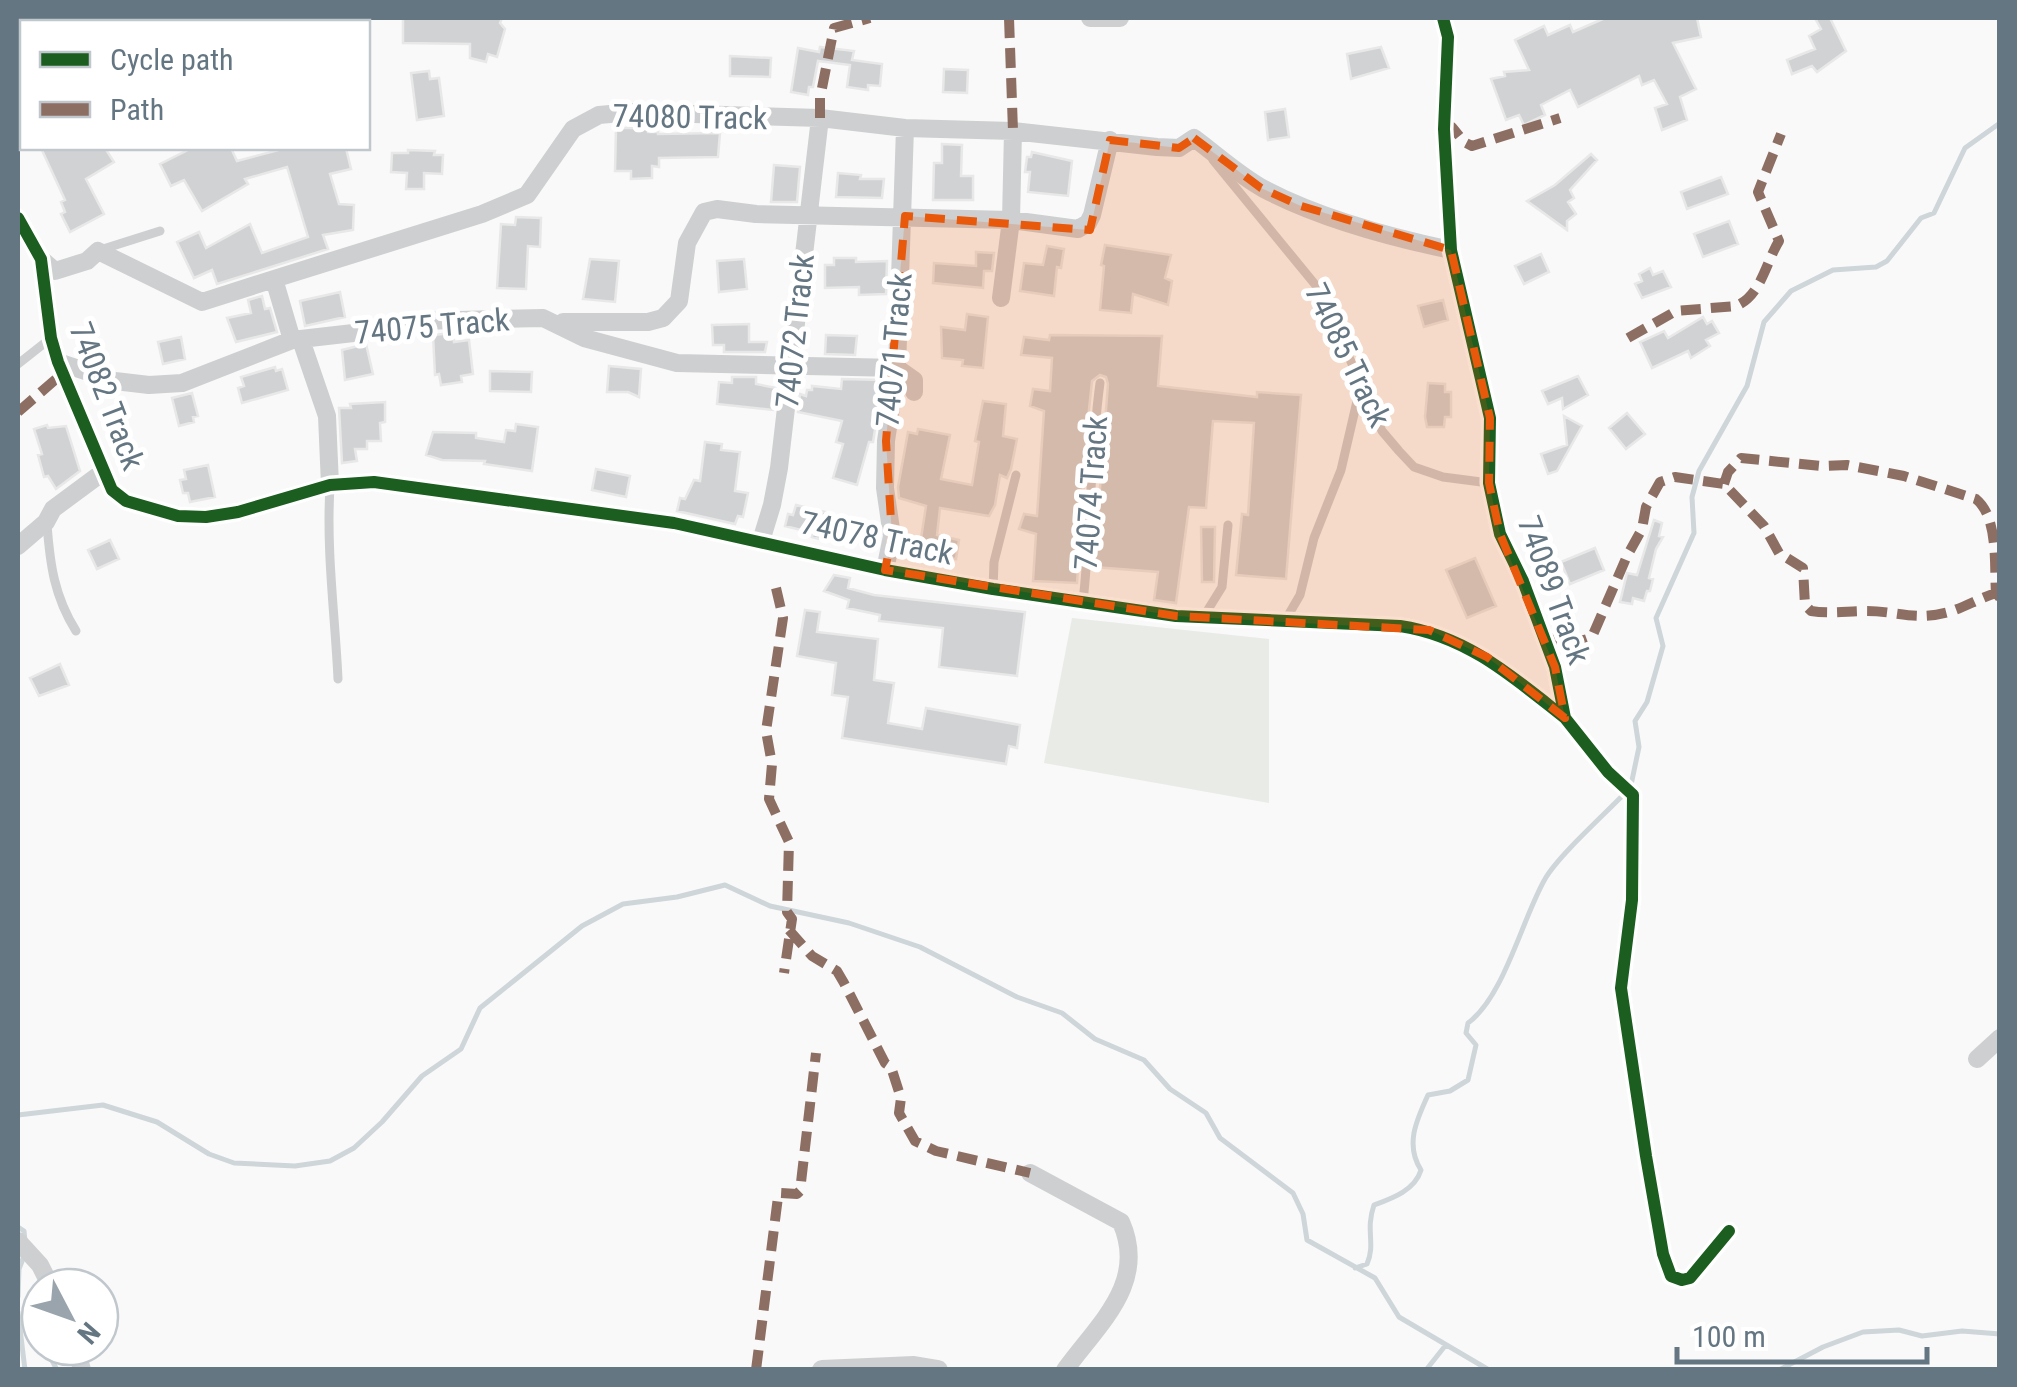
<svg xmlns="http://www.w3.org/2000/svg" width="2017" height="1387" font-family="'Roboto Condensed',sans-serif">
<style>
.green{fill:#e8ebe6}
.lines{fill:none;stroke-linecap:round;stroke-linejoin:round}
.stream{stroke:#ced6d9;stroke-width:5}
.building{fill:#d0d2d3;stroke:#e8e8e8;stroke-width:2.5}
.service{stroke:#cecfd0;stroke-width:9}
.minor{stroke:#cecfd0;stroke-width:18}
.tertiary{stroke:#cecfd0;stroke-width:20}
.quiet{stroke:#8d6e63;stroke-width:10;stroke-dasharray:20 10;stroke-linecap:butt}
.cycleway-casing{stroke:#fff;stroke-width:19}
.cycleway{stroke:#1b5e20;stroke-width:12}
.marked{fill:#e8590c;fill-opacity:0.2;stroke:#e8590c;stroke-width:8;stroke-dasharray:20 12;stroke-linejoin:round}
.labels{text-anchor:middle;stroke-width:10;stroke-linejoin:round;paint-order:stroke}
.street-label{font-size:32px;fill:#657683;stroke:#fff}
</style>
<rect width="100%" height="100%" fill="#f9f9f9"/>
<path class="green" d="M1072,618L1269,639V803L1044,763Z"/>
<g class="lines">
<path class="stream" d="M1631,785L1639,747L1635,721L1647,702L1663,646L1656,618L1694,533L1692,497L1699,471L1747,386L1764,322L1791,291L1833,270L1876,267L1887,261L1921,218L1934,213L1965,148L2000,123
M18,1115L103,1105L157,1122L209,1154L234,1163L295,1166L330,1161L354,1148L382,1122L422,1076L461,1049L480,1008L582,926L623,904L677,897L725,885L770,906L849,923L920,947L1017,997L1062,1013L1095,1039L1144,1060L1170,1089L1206,1113L1220,1138L1293,1193L1303,1214L1307,1240L1375,1278L1399,1317L1489,1370
M18,1227L24,1231L25,1241
M1355,1268L1367,1264C1376,1243 1365,1231 1374,1205C1393,1198 1415,1190 1421,1170C1405,1145 1416,1121 1428,1095L1450,1091L1468,1080L1476,1045L1466,1033L1468,1023C1504,997 1522,919 1545,879C1558,856 1604,815 1625,793
M18,1297L19,1269L24,1256
M18,1312L25,1370
M19,1317L40,1341
M45,1347L57,1370
M1426,1370L1445,1346
M1779,1370L1823,1347L1863,1332L1899,1330L1922,1336L1962,1331L2000,1334"/>
</g>
<path class="building" d="M403,18H502L500,23L505,29L497,57L488,54L486,62L470,58V44L403,43Z
M1605,18H1697L1701,37L1673,43L1696,89L1680,97L1687,120L1662,130L1655,108L1667,104L1654,80L1642,85L1639,76L1578,107L1570,90L1541,105L1545,115L1524,125L1519,115L1506,120L1491,79L1505,76L1504,72L1529,70L1515,40L1544,26L1548,35L1570,25L1573,32Z
M1815,18H1830L1846,51L1817,72L1812,66L1792,74L1787,60L1815,49L1809,36L1821,29Z
M820,47L854,51L852,60L882,64L880,86L868,85V90L847,87L850,65L818,61L813,87H809L808,95L791,92L798,48L819,52Z
M1381,47L1389,68L1351,79L1347,54Z
M730,56L771,58L770,77L730,76Z
M944,69L968,70L967,93L943,92Z
M429,71L430,79L439,78L444,116L417,120L411,73Z
M1285,109L1289,137L1268,140L1265,112Z
M616,128H648V132H658V134L720,133L718,157L659,158V167L652,166V178L631,179V171H615Z
M942,144L962,145L961,176H973V200H933L934,163H942Z
M41,148H105L114,162L86,179L104,214L70,232L61,214L65,212L61,202L65,200Z
M192,148H231L237,161L286,148H346L351,169L330,174L339,204L354,205L353,230L323,235L328,249L217,284L212,270L194,278L177,242L199,232L206,248L250,224L262,253L308,237L287,167L245,179L248,184L202,211L184,180L171,186L160,164Z
M408,150L435,151L434,155H443L442,174L424,173V189H406L407,173L391,172L392,153H408Z
M1032,152L1072,161L1068,196L1028,192L1030,172H1025L1027,157H1031Z
M1591,154L1597,160L1570,190L1574,198L1568,202L1576,214L1567,221V230L1527,201L1555,185Z
M774,165L800,167L797,202H771Z
M838,173L861,175L860,179H884L882,198L836,197Z
M1721,177L1728,194L1687,209L1681,192Z
M516,217L541,218L540,247L528,246L526,289L497,288L501,224L515,225Z
M1729,221L1738,244L1703,257L1694,234Z
M1105,245L1171,255L1165,278L1172,281L1168,305L1133,294L1131,313L1100,310L1104,266L1101,265Z
M1047,246L1064,249L1061,268L1057,267L1054,296L1020,291L1024,263L1043,265Z
M976,252L994,253L992,271H984L983,288L933,283L934,263L976,266Z
M1541,254L1549,272L1524,284L1515,266Z
M834,258H856V262L887,261L886,294L859,295V287L825,288V265H834Z
M590,259L619,261L615,302L583,299Z
M744,259L747,289L719,292L717,261Z
M1650,268L1653,275L1663,271L1671,287L1642,298L1635,284L1642,281L1639,274Z
M340,292L345,317L305,326L300,301Z
M262,296L265,309L270,308L277,332L236,342L227,318L251,313L248,300Z
M1443,300L1448,320L1424,327L1418,306Z
M967,314L988,317L983,368L962,366L963,360L942,358L941,327L965,330Z
M1703,317L1707,324L1712,321L1719,333L1706,340L1710,346L1691,358L1688,351L1652,368L1640,342L1664,331L1668,338Z
M749,324V342H767L765,352H724V345H713L712,325Z
M453,333L454,342L469,340L473,374L461,376L462,382L441,385L439,374L435,375L433,335Z
M826,335L857,336L855,355L825,354Z
M1050,335L1162,336L1158,386L1257,397V392L1301,395L1286,579L1236,575L1242,514L1248,515L1254,423L1213,421L1206,508L1189,507L1176,603L1154,600L1158,572L1094,567L1108,384L1106,377L1100,375L1092,381L1089,409L1077,583L1033,581L1036,534L1019,529L1024,514L1037,516L1044,411L1030,406L1033,389L1050,391L1052,358L1021,355L1024,337L1049,340Z
M181,337L185,359L163,364L158,342Z
M366,344L373,374L345,380L342,350Z
M609,366L641,369L639,397L628,392H607Z
M275,367L276,371L282,369L288,390L242,403L238,388L244,386L241,377Z
M490,371L532,372L531,392L490,391Z
M1578,376L1588,395L1563,409L1562,398L1548,404L1542,391Z
M732,377H756V384L776,388L773,410L717,404L719,382L732,383Z
M842,379L883,380L873,442H869L857,485L833,478L843,444L836,442L842,421L798,412L800,394L806,396L807,390H812V386L841,389Z
M1428,383L1445,384V392H1451V417H1445L1444,427H1427L1425,417Z
M192,393L198,416L193,417L194,422L179,426L172,398Z
M983,401L1006,404L1003,436L1017,439L1011,469L1007,478L1000,475L995,505L989,516L940,508L937,535L959,540L956,559L943,557L942,561L918,558L926,506L899,498L898,487L908,432L917,434L918,429L950,435L941,479L972,485L979,442L975,441Z
M385,402V422L380,423L381,441H367V449H355L357,461L342,463L339,408H351L350,404Z
M1627,413L1645,434L1626,449L1609,428Z
M1564,416L1582,426L1557,471L1548,474L1541,454L1567,445Z
M516,424L538,427L532,471L484,464L485,461L442,460L426,455L433,432L476,433V438L504,442L506,430L515,431Z
M47,425L48,428L66,426L80,471L56,489L48,476L44,477L38,455L42,454L34,429Z
M705,442L722,444L721,450L740,452L735,491L748,493L743,517L738,516L735,524L677,511L680,498L685,499L694,480L700,481Z
M208,465L215,497L190,502L188,493H183L180,480L186,479L184,470Z
M596,469L630,476L626,497L592,490Z
M796,505L829,513L828,517H832L827,541L812,537L813,533L785,526L788,514L793,515Z
M1654,520L1662,523L1659,536L1663,537L1656,549L1649,578L1653,579L1650,591H1647L1644,601L1633,598L1632,604L1620,602L1627,573L1637,575Z
M1201,527H1215L1214,582H1202Z
M110,540L119,559L97,569L88,550Z
M1595,548L1604,570L1570,584L1561,562Z
M1475,558L1496,606L1467,618L1446,570Z
M834,575L850,578L848,588L874,595L1025,612L1017,676L939,667L943,628L879,621L880,615L847,608L849,600L824,591Z
M805,610L820,612L817,632L878,639L874,680L894,683L888,723L922,729L926,708L1020,725L1017,748L1009,746L1006,764L842,738L848,697L832,695L836,663L797,656Z
M60,664L69,685L39,696L30,678Z"/>
<g class="lines">
<path class="service" d="M205,22L219,18
M18,93L22,91
M1213,160L1318,288L1382,431L1399,451L1414,467L1443,477L1489,483
M100,250L160,231
M18,364L51,338
M330,487C326,550 335,615 338,679
M47,524C50,564 54,596 76,631
M993,589L994,562L1016,475
M1083,602C1091,529 1090,456 1100,383
M1204,616L1222,587L1228,525
M1286,619L1300,595L1314,538L1341,470L1361,384"/>
<path class="minor" d="M1090,18H1120
M1443,18L1448,37L1444,129L1451,250L1490,418L1489,483L1500,534L1523,581L1555,667L1565,718L1608,772L1633,795L1632,900L1621,988L1646,1156L1663,1254L1671,1276L1682,1280L1690,1278L1729,1231
M18,218L41,259L51,338L58,362L112,490L126,501L178,516L206,517L238,512L330,485L374,482L674,523L885,570L993,589L1176,616L1400,626C1467,636 1513,677 1565,718
M41,259L55,271L87,261L98,251L202,302L274,279L292,340
M274,279L482,214L527,195L573,129L599,115L632,112L820,118L905,128L1013,131L1157,147L1179,148L1194,138C1217,155 1240,176 1264,189C1321,219 1389,237 1451,250
M1001,298L1011,220L1013,131
M563,322H648L663,318L679,301L687,243L704,212L717,209L756,214L1011,220L1078,229L1088,223L1092,215L1110,140
M301,340L327,416L330,485
M58,362L115,381L149,385L182,383L292,340L371,331L418,321L543,318L584,338L677,363L897,368L914,380V392
M761,541L772,505L779,468L820,118
M18,546L46,522L53,509L103,472
M885,570L892,536L885,488L886,441L897,368L905,128
M1977,1059L2000,1038
M1030,1173L1121,1222C1148,1283 1099,1323 1065,1370
M18,1241L40,1265L51,1287
M76,1347L82,1370"/>
<path class="tertiary" d="M822,1370L914,1366L938,1370"/>
<path class="quiet" d="M1009,18L1013,131
M820,118V98L834,28L870,18
M1444,129L1452,127L1464,142L1472,146L1560,118
M1628,338L1676,311L1736,306C1761,296 1766,262 1779,241L1758,192L1781,134
M18,412L63,373
M1724,484L1728,472L1741,458L1821,466L1847,465L1904,476L1976,499C1999,518 1994,566 1996,593L2000,598
M776,588L783,618L766,731L772,764L769,799L789,842L787,912L792,919L784,973
M1540,631C1555,645 1575,645 1592,637L1627,556L1642,529L1646,507L1660,482L1675,477L1724,484L1764,526L1779,553L1803,568L1805,605L1811,611C1830,614 1847,611 1866,611C1899,611 1916,622 1952,611C1967,606 1980,598 1996,593
M789,930L812,956L837,971L844,983L885,1063L891,1067L901,1098L899,1113L915,1141L936,1151L1030,1173
M756,1370L778,1197L780,1193L797,1194L800,1191L816,1053"/>
<g class="cycleway-casing">
<path id="cycleway" d="M1443,18L1448,37L1444,129L1451,250L1490,418L1489,483L1500,534L1523,581L1555,667L1565,718L1608,772L1633,795L1632,900L1621,988L1646,1156L1663,1254L1671,1276L1682,1280L1690,1278L1729,1231
M18,218L41,259L51,338L58,362L112,490L126,501L178,516L206,517L238,512L330,485L374,482L674,523L885,570L993,589L1176,616L1400,626C1467,636 1513,677 1565,718"/>
</g>
<use href="#cycleway" class="cycleway"/>
</g>
<path class="marked" d="M1194,138L1261,188L1301,206L1451,250L1490,418L1489,483L1500,534L1555,667L1565,718L1487,657L1429,630L1176,616L885,570L892,536L886,441L905,216L1090,230L1110,140L1179,148Z"/>
<g class="labels">
<g class="street-label">
<text transform="translate(690 117) rotate(1)" y="11">74080 Track</text>
<text transform="translate(432 326) rotate(-5)" y="11">74075 Track</text>
<text transform="translate(795 331) rotate(-84)" y="11">74072 Track</text>
<text transform="translate(894 350) rotate(-85)" y="11">74071 Track</text>
<text transform="translate(1348 355) rotate(64)" y="11">74085 Track</text>
<text transform="translate(107 396) rotate(69)" y="11">74082 Track</text>
<text transform="translate(1091 493) rotate(-86)" y="11">74074 Track</text>
<text transform="translate(877 538) rotate(12)" y="11">74078 Track</text>
<text transform="translate(1554 590) rotate(70)" y="11">74089 Track</text>
</g>
</g>
<rect width="2017" height="1387" fill="none" stroke="#657683" stroke-width="40"/>
<rect x="20" y="20" width="350" height="130" fill="#ffffff" stroke="#c1c8cd" stroke-width="2.5"/>
<rect x="40" y="52" width="50" height="15" fill="#1b5e20" stroke="#c1c8cd" stroke-width="2.5"/>
<text x="110" y="70" font-size="30" fill="#657683">Cycle path</text>
<rect x="40" y="102" width="50" height="15" fill="#8d6e63" stroke="#c1c8cd" stroke-width="2.5"/>
<text x="110" y="120" font-size="30" fill="#657683">Path</text>
<g transform="translate(70 1317) rotate(131)"><circle r="48" fill="#ffffff" stroke="#c1c8cd" stroke-width="2.5"/>
<path d="M0-8L18 38L0 25L-18 38Z" fill="#99a4ac"/>
<text y="-15" font-size="28" font-weight="bold" text-anchor="middle" fill="#657683">N</text>
</g>
<path d="M1677 1347v15h250v-15" fill="none" stroke="#657683" stroke-width="5"/>
<text x="1692" y="1347" font-size="30" fill="#657683" stroke="#ffffff" stroke-width="8" paint-order="stroke">100 m</text>
</svg>
